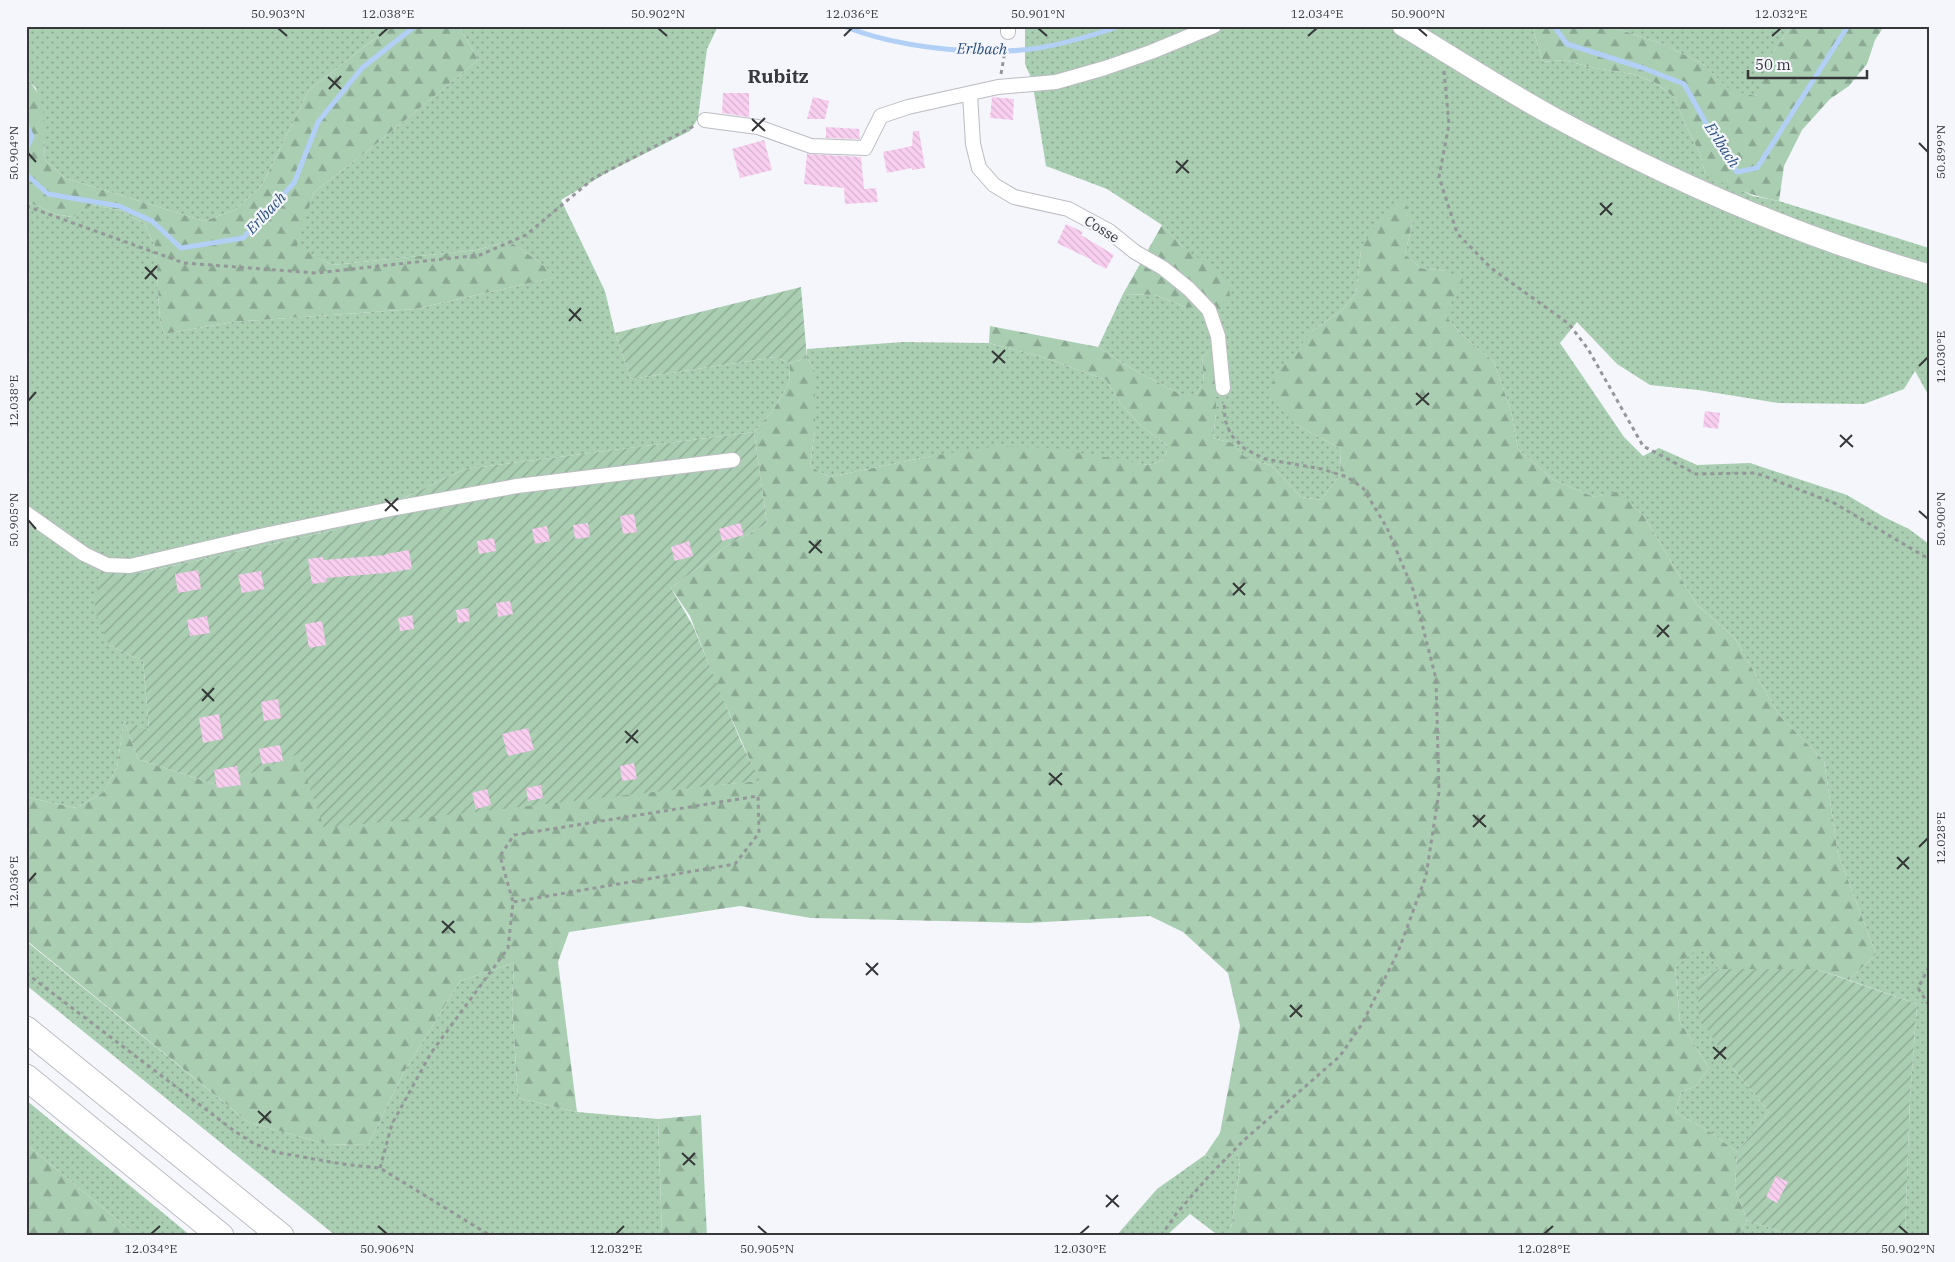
<svg xmlns="http://www.w3.org/2000/svg" width="1955" height="1262" font-family="'IBM Plex Serif',serif">
<style>
.grass{fill:url(#grass-dots)}
.forest{fill:url(#forest-firs)}
.garden{fill:url(#garden-furrows)}
.lines{fill:none;stroke-linecap:round;stroke-linejoin:round}
.stream{stroke:#b2cff6;stroke-width:5}
.building{fill:url(#building-back-hatch)}
.street-casing{stroke:#bbbcc2;stroke-width:16}
.secondary-casing{stroke:#bbbcc2;stroke-width:21}
.highway-casing{stroke:#bbbcc2;stroke-width:27}
.path{stroke:#95969a;stroke-width:3;stroke-dasharray:4 4;stroke-linecap:butt}
.street{stroke:#fff;stroke-width:14}
.secondary{stroke:#fff;stroke-width:19}
.highway{stroke:#fff;stroke-width:25}
.ticks{fill:none;stroke:#363739;stroke-width:2}
.labels{text-anchor:middle;stroke-width:4.5;stroke-linejoin:round;paint-order:stroke}
.street-label{font-size:14px;fill:#363739;stroke:#f4f6fc}
.water-label{font-size:15px;font-style:italic;fill:#2a4f81;stroke:#f4f6fc}
.district-label{font-size:19px;font-weight:bold;fill:#37393e;stroke:#f4f6fc}
.neatline{fill:none;stroke:#363739;stroke-width:2}
.ticks-label{font-size:12px;text-anchor:middle;fill:#363739}
</style>
<defs>
<pattern id="grass-dots" width="8" height="8" patternUnits="userSpaceOnUse" patternTransform="scale(1.25)"><rect width="8" height="8" fill="#aaceb2"/><path d="M2 2h.1M6 6h.1" fill="none" stroke="#8ba892" stroke-width="1.8" stroke-linecap="round"/></pattern>
<pattern id="forest-firs" width="22" height="20" patternUnits="userSpaceOnUse" patternTransform="scale(1.25)"><rect width="22" height="20" fill="#aaceb2"/><path d="M5 1l3.5 6h-7zM16 11l3.5 6h-7z" fill="#8ba892"/></pattern>
<pattern id="garden-furrows" width="10" height="10" patternUnits="userSpaceOnUse" patternTransform="scale(1.25)"><rect width="10" height="10" fill="#aaceb2"/><path d="M-1 1l2-2M0 10L10 0M9 11l2-2" fill="none" stroke="#8ba892"/></pattern>
<pattern id="building-back-hatch" width="6" height="6" patternUnits="userSpaceOnUse" patternTransform="scale(1.25)"><rect width="6" height="6" fill="#f9cff0"/><path d="M-1 5l2 2M0 0l6 6M5-1l2 2" fill="none" stroke="#d6b2cf"/></pattern>
</defs>
<rect width="100%" height="100%" fill="#f4f6fc"/>
<path class="grass" d="M26,26H391L309,90L262,185L235,210L204,221L65,178L45,160L44,139L36,88L26,78Z
M459,26H718L707,49L698,118L690,131L608,172L561,200L605,291L615,333L631,379L775,357L790,363L789,383L774,409L754,432L465,469L335,530L141,573H101L109,645L143,661L149,730L124,721L117,767L104,792L76,808L26,797V201L55,214L71,217L92,205L119,210L144,223L155,246L160,320L164,334L233,322L415,309L556,277L538,261L509,241L477,250L332,265L296,246L314,192L380,141L478,60Z
M1025,26H1532L1543,62L1563,60L1595,68L1633,74L1656,83L1675,98L1685,124L1700,154L1705,173L1753,196L1779,201L1929,248V396L1915,371L1904,389L1864,404L1778,403L1698,390L1650,385L1617,364L1577,322L1560,343L1624,437L1643,456L1659,448L1697,465L1750,463L1847,495L1884,517L1909,529L1929,544V1236H1905L1910,1097L1917,1004L1849,980L1876,954L1838,854L1824,761L1779,715L1734,637L1697,605L1643,515L1620,492L1594,497L1554,480L1518,449L1511,411L1494,362L1463,336L1445,315L1446,271L1420,268L1405,254L1413,220L1361,250L1356,294L1341,311L1312,331L1295,424L1341,449L1340,475L1321,500L1301,497L1271,465L1258,462L1244,456L1233,443L1213,438L1216,414L1208,352L1202,357L1204,382L1196,394H1180L1129,367L1098,347L1123,294L1155,295L1186,307L1183,247L1162,225L1107,189L1046,166L1032,80L1025,64Z
M1605,26H1791L1772,54L1758,96L1731,92L1703,64L1663,44L1624,31Z
M903,342L989,343L1045,358L1106,380L1121,404L1140,425L1168,446L1164,460L1149,465L1107,459L931,456L829,477L810,466L815,430V371L807,358V349Z
M26,941L248,1122L326,1144L368,1145L404,1072L460,981L514,963L512,1005L518,1098L577,1112L658,1119L662,1236H336L26,985Z
M1702,945L1719,969L1698,981L1732,1067L1769,1112L1737,1152L1710,1132L1675,1112L1681,1092L1696,1086L1709,1068L1680,1022L1675,966Z
M26,1100L191,1236H137L26,1144Z
M1237,1151L1240,1167L1230,1236H1219L1190,1214L1166,1236H1116L1157,1189L1205,1155L1214,1159Z
M1747,1220L1794,1236H1738Z"/>
<path class="forest" d="M391,26H459L478,60L380,141L314,192L297,246L332,265L477,250L509,241L538,261L557,277L415,309L233,322L164,334L160,320L155,246L144,223L119,210L92,205L72,217L55,214L26,201V78C50,101 43,129 45,160L65,178L204,221L235,210L262,185L309,90Z
M1532,26H1605L1624,31L1663,44L1703,64L1731,91L1757,96L1772,54L1791,26H1884L1875,40L1867,64L1849,86L1830,99L1802,130L1784,166L1779,201C1752,196 1729,187 1705,173L1700,154L1685,124L1675,98L1656,83L1633,74L1595,68L1563,60L1543,62Z
M1404,200L1413,220L1405,254L1420,268L1446,271L1463,279L1445,315L1463,336L1494,362L1511,411L1518,449L1554,480L1594,497L1620,491L1643,515L1697,605L1734,637L1779,715L1824,761L1838,854L1876,954L1849,980L1816,969H1719L1702,946L1675,966L1680,1022L1709,1068L1696,1086L1681,1092L1675,1112L1710,1132L1737,1152L1735,1188L1747,1220L1738,1236H1230L1240,1167L1237,1152L1214,1159L1205,1155L1220,1133L1240,1026L1228,973L1183,932L1150,916L1028,923L811,918L740,906L569,932L558,962L577,1112L518,1098L512,1005L514,963L460,981L404,1072L368,1145L326,1144L248,1122L26,940V797L76,808L104,792L117,767L124,720L138,759L220,786L298,753L654,791L759,781L716,683L690,616L671,588L728,545L767,524L754,432L774,409L789,383L790,363L807,358L815,371V430L810,466L829,477L931,456L998,446L1053,448L1149,465L1164,460L1168,446L1140,425L1121,404L1106,380L1045,358L989,343L990,326L1098,347L1129,367L1180,394H1196L1204,382L1202,357L1208,352L1216,362V414L1213,438L1233,443L1244,456L1258,462L1271,465L1301,497L1321,500L1340,475L1341,449L1295,424L1270,397L1274,378L1312,331L1341,311L1356,294L1361,250L1379,219Z
M1162,225L1183,247L1228,281L1231,304L1220,310L1186,307L1155,295L1123,294Z
M701,1115L707,1236H662L658,1119Z
M26,1144L137,1236H26Z"/>
<path class="garden" d="M801,287L807,358L790,363L775,357L631,379L615,333Z
M754,432L767,524L728,545L671,588L693,626L741,742L760,781C614,795 469,814 324,828L298,754L220,786L138,759L124,720L149,730L143,661L109,645L94,609L101,573H141L335,530L465,469Z
M1719,969H1816L1917,1004L1910,1097L1905,1236H1794L1747,1220L1735,1188L1737,1152L1769,1112L1732,1067L1699,1017L1698,981Z"/>
<g class="lines">
<path class="stream" d="M844,26C894,47 977,56 1031,49C1061,45 1091,36 1120,26
M1554,26L1567,44L1643,68L1684,84L1716,141L1737,172L1757,168L1848,26
M26,124L32,137L26,150
M26,174L48,194L119,206L152,221L181,248L243,238L294,183L318,122L362,68L415,26"/>
</g>
<path class="building" d="M723,93H749V117L722,113Z
M813,97L829,101L825,119H807Z
M992,97L1014,99L1013,120L990,118Z
M826,127L859,129L860,139L826,138Z
M913,131H919L925,168L912,170V168L887,173L883,152L912,146Z
M764,140L772,170L740,178L732,149Z
M807,154L861,157L864,189L876,188L878,202L845,204L844,188L804,184Z
M1066,224L1083,232L1081,235L1114,255L1106,269L1091,261L1092,260L1057,243Z
M1705,411L1720,413L1718,429L1703,427Z
M634,514L637,532L623,534L620,516Z
M588,523L590,537L575,539L573,525Z
M740,523L744,535L722,541L719,529Z
M547,526L550,541L535,544L532,529Z
M494,538L496,551L479,554L477,541Z
M689,541L693,556L675,561L671,547Z
M409,550L412,569L386,573L326,578L327,582L312,584L308,559L323,557V560L386,555V554Z
M198,570L201,589L178,593L175,574Z
M261,571L264,589L242,593L238,575Z
M510,601L513,614L498,617L496,603Z
M468,608L470,621L458,623L456,610Z
M412,615L414,629L400,631L398,618Z
M207,616L210,633L190,636L187,620Z
M322,621L326,645L309,648L305,624Z
M278,699L281,718L264,721L261,702Z
M219,714L223,739L203,743L199,718Z
M528,728L534,750L508,756L502,734Z
M280,745L283,761L262,764L259,749Z
M634,763L637,779L622,781L620,766Z
M237,766L241,785L217,788L214,770Z
M541,785L543,798L528,801L526,788Z
M487,789L491,805L476,809L472,793Z
M1776,1176L1788,1182L1777,1203L1766,1197Z"/>
<g class="lines">
<g class="street-casing">
<path id="street" d="M1008,32V26
M970,94L973,144L979,168L994,185L1014,197L1068,209L1109,231L1135,252L1163,268L1189,289L1209,310L1218,336L1223,388
M705,120L758,127L811,146L865,148L881,116L908,107L998,87L1056,82L1105,68L1151,52L1214,26
M26,513L84,554L107,565L130,566L269,534L401,507L517,486L733,460"/>
</g>
<g class="secondary-casing">
<path id="secondary" d="M1402,26C1452,56 1501,88 1552,116C1673,182 1796,236 1929,274"/>
</g>
<g class="highway-casing">
<path id="highway" d="M26,1029L281,1236
M26,1077L221,1236"/>
</g>
<path class="path" d="M1444,71L1449,124L1439,177L1457,233L1491,268L1569,324L1588,349L1643,446L1696,474L1756,473L1834,503L1929,559
M1001,74L1006,45
M26,206L184,263L316,273L480,255L526,235L594,178L694,126
M1929,967L1918,988L1929,1005
M26,973L233,1130L253,1143L275,1152L342,1164L380,1168L491,1236
M380,1168L392,1124L431,1053L508,948L513,902L500,856L514,835L758,796L759,833L735,864L513,902
M1161,1236L1176,1214L1208,1177L1243,1141L1340,1056L1362,1024L1398,952L1426,876L1439,792L1436,679L1414,592L1387,528L1363,488L1347,477L1322,469L1265,459L1245,449L1231,435L1225,420L1224,401"/>
<use href="#street" class="street"/>
<use href="#secondary" class="secondary"/>
<use href="#highway" class="highway"/>
</g>
<path class="ticks" d="M278,28L287,36M658,28L667,36M1038,28L1047,36M1418,28L1427,36M379,36L388,28M844,36L852,28M1308,36L1317,28M1772,36L1781,28M328,77L341,89M329,89L341,76M752,119L765,131M752,131L765,118M1919,143L1928,152M28,153L36,162M1176,161L1189,173M1176,173L1188,160M1600,203L1612,215M1600,215L1612,203M145,267L157,279M145,279L157,266M569,309L581,321M569,321L581,308M992,351L1005,363M993,363L1005,350M1919,366L1928,357M1416,393L1429,405M28,401L36,392M1416,405L1429,393M1840,435L1853,447M1840,447L1852,435M385,499L398,511M385,511L398,498M1919,511L1928,519M28,520L36,529M809,541L822,553M809,553L821,540M1233,583L1245,595M1233,595L1245,583M1657,625L1669,637M1657,637L1669,625M202,689L214,701M202,701L214,688M625,731L638,743M626,743L638,730M1049,773L1062,785M1049,785L1062,773M1473,815L1486,827M1473,827L1485,815M1919,847L1928,838M1897,857L1909,869M1897,869L1909,857M28,882L36,873M442,921L455,933M442,933L454,921M866,963L878,975M866,975L878,963M1290,1005L1302,1017M1290,1017L1302,1005M1713,1047L1726,1059M1714,1059L1726,1047M258,1111L271,1123M259,1123L271,1111M682,1153L695,1165M683,1165L695,1153M1106,1195L1119,1207M1106,1207L1118,1195M378,1226L387,1234M758,1226L767,1234M1899,1226L1908,1234M151,1234L160,1226M616,1234L624,1226M1080,1234L1089,1226M1544,1234L1553,1226"/>
<g class="labels">
<g class="street-label">
<text transform="translate(1102 229) rotate(32)" y="5">Cosse</text>
</g>
<g class="water-label">
<text transform="translate(982 49) rotate(1)" y="5">Erlbach</text>
<text transform="translate(1722 145) rotate(57)" y="5">Erlbach</text>
<text transform="translate(266 213) rotate(-47)" y="5">Erlbach</text>
</g>
<g class="district-label">
<text x="778" y="83">Rubitz</text>
</g>
</g>
<rect width="1955" height="1262" fill="none" stroke="#f4f6fc" stroke-width="55"/>
<path d="M1748 70v8h119v-8" fill="none" stroke="#363739" stroke-width="2.5"/>
<text x="1755" y="70" font-size="15" fill="#363739" stroke="#f4f6fc" stroke-width="4" paint-order="stroke">50 m</text>
<rect x="28" y="28" width="1900" height="1206" class="neatline"/>
<g class="ticks-label">
<text x="278" y="18">50.903°N</text>
<text x="388" y="18">12.038°E</text>
<text x="658" y="18">50.902°N</text>
<text x="852" y="18">12.036°E</text>
<text x="1038" y="18">50.901°N</text>
<text x="1317" y="18">12.034°E</text>
<text x="1418" y="18">50.900°N</text>
<text x="1781" y="18">12.032°E</text>
<text transform="translate(1941 152) rotate(-90)" y="4">50.899°N</text>
<text transform="translate(14 153) rotate(-90)" y="4">50.904°N</text>
<text transform="translate(1941 357) rotate(-90)" y="4">12.030°E</text>
<text transform="translate(14 401) rotate(-90)" y="4">12.038°E</text>
<text transform="translate(1941 519) rotate(-90)" y="4">50.900°N</text>
<text transform="translate(14 520) rotate(-90)" y="4">50.905°N</text>
<text transform="translate(1941 838) rotate(-90)" y="4">12.028°E</text>
<text transform="translate(14 882) rotate(-90)" y="4">12.036°E</text>
<text x="151" y="1253">12.034°E</text>
<text x="387" y="1253">50.906°N</text>
<text x="616" y="1253">12.032°E</text>
<text x="767" y="1253">50.905°N</text>
<text x="1080" y="1253">12.030°E</text>
<text x="1544" y="1253">12.028°E</text>
<text x="1908" y="1253">50.902°N</text>
</g>
</svg>
